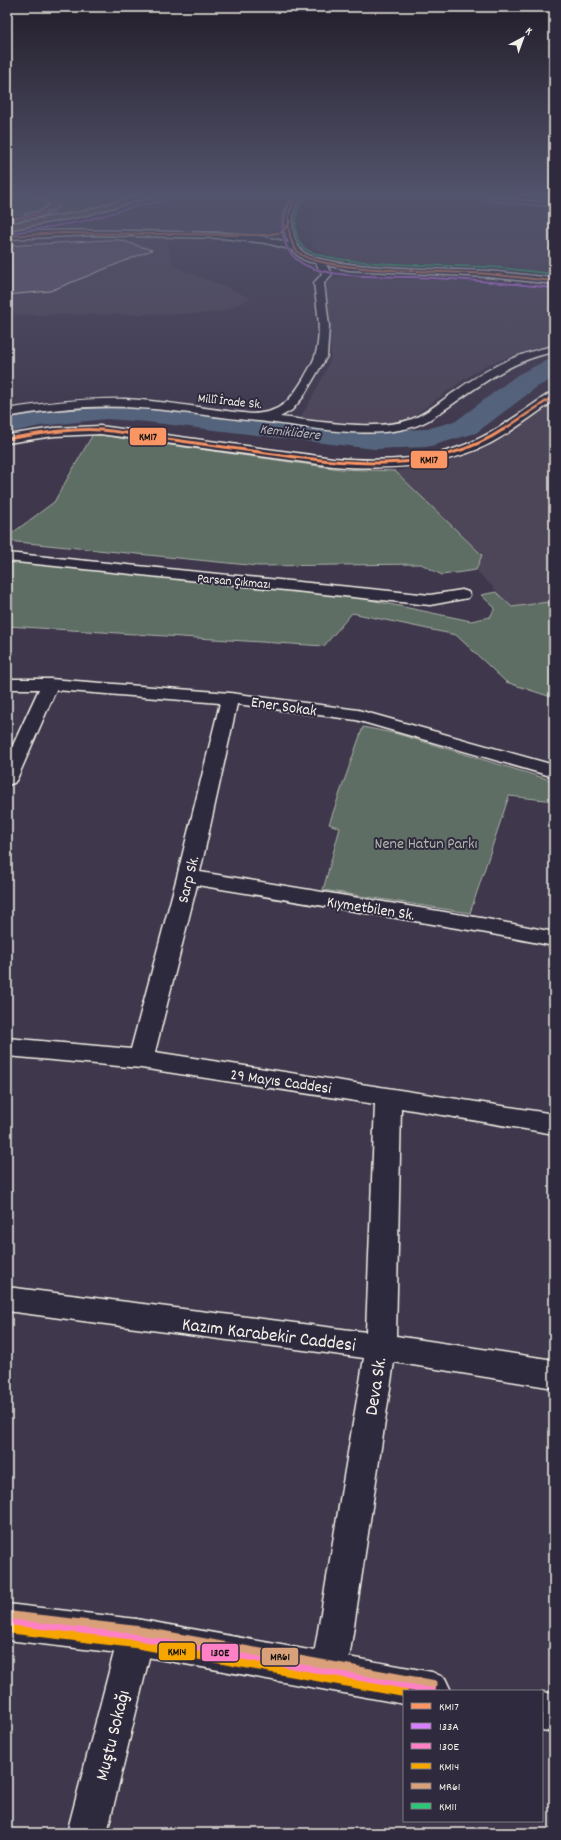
<svg xmlns="http://www.w3.org/2000/svg" width="561" height="1840" font-family="Dekko,sans-serif">
<style>
.built{fill:#4d4459}
.green{fill:#5e6e65;stroke:#a9b0a6}
.lines{fill:none;stroke-linecap:round;stroke-linejoin:round}
.river{fill:#54657e;fill-rule:evenodd}
.building{fill:#65546e;stroke:#f4f1e8}
.street-casing{stroke:#f4f1e8;stroke-width:3}
.secondary-casing{stroke:#f4f1e8;stroke-width:3}
.highway-casing{stroke:#f4f1e8;stroke-width:3}
.street{fill:#2f2a3d;fill-rule:evenodd}
.secondary{fill:#2f2a3d;fill-rule:evenodd}
.highway{fill:#776864;fill-rule:evenodd}
.bus-1-far2-casing{stroke:#2f2a3d;stroke-width:3}
.bus-1-far1-casing{stroke:#2f2a3d;stroke-width:4}
.bus-1-casing{stroke:#2f2a3d;stroke-width:5}
.bus-2-casing{stroke:#2f2a3d;stroke-width:3}
.bus-3-far1-casing{stroke:#2f2a3d;stroke-width:3}
.bus-3-casing{stroke:#2f2a3d;stroke-width:11}
.bus-4-casing{stroke:#2f2a3d;stroke-width:11}
.bus-5-casing{stroke:#2f2a3d;stroke-width:11}
.bus-6-casing{stroke:#2f2a3d;stroke-width:3}
.bus-1-far2{stroke:#fb9564;stroke-width:2}
.bus-1-far1{stroke:#fb9564;stroke-width:2.5}
.bus-1{stroke:#fb9564;stroke-width:3}
.bus-2{stroke:#d880ff;stroke-width:2}
.bus-3-far1{stroke:#ff80c5;stroke-width:2}
.bus-3{stroke:#ff80c5;stroke-width:8}
.bus-4{stroke:#f7a600;stroke-width:8}
.bus-5{stroke:#d9a179;stroke-width:8}
.bus-6{stroke:#2dc577;stroke-width:2}
.labels{text-anchor:middle;stroke-width:4;stroke-linejoin:round;paint-order:stroke}
.far-street-label{font-size:13px;fill:#f4f1e8;stroke:#2f2a3d}
.far-water-label{font-size:14px;font-style:italic;fill:#b4b9be;stroke:#2f2a3d}
.street-label{font-size:16px;fill:#f4f1e8;stroke:#2f2a3d}
.park-label{font-size:16px;fill:#b0b6ad;stroke:#2f2a3d}
.near-street-label{font-size:19px;fill:#f4f1e8;stroke:#2f2a3d}
.line-badge{stroke:#2f2a3d;stroke-width:1.5}
.pale-badge-label{font-size:11px;text-anchor:middle;font-weight:bold;fill:#111}
</style>
<rect width="100%" height="100%" fill="#3f374c"/>
<filter id="ink" filterUnits="userSpaceOnUse"><feTurbulence type="fractalNoise" baseFrequency=".025" numOctaves="2"/><feDisplacementMap in="SourceGraphic" scale="8" xChannelSelector="R" yChannelSelector="G"/><feConvolveMatrix kernelMatrix="1 2 1 2 8 2 1 2 1" color-interpolation-filters="sRGB"/></filter>
<g filter="url(#ink)">
<path class="built" d="M315,191L415,193L554,204V275L472,267L374,264L339,258L325,254L313,247L311,239L312,204Z
M265,194H293L288,202L281,229L257,233L171,231L166,237L174,266L251,298L224,311L197,314L7,315V233L80,222L166,200L213,195Z
M340,277L445,278L554,289V347L530,350L489,364L473,373L408,420L380,427L347,425L300,419L325,373L331,357L326,281Z
M554,402V607L548,602L512,607L476,570L482,555L395,471L442,465L464,454L486,447Z"/>
<path class="green" d="M7,191C20,191 41,194 49,204C43,217 19,217 7,219Z
M35,191H162L137,196L76,213L7,225V222C24,220 52,219 63,203L54,197Z
M93,434L340,469L395,471L482,555L476,570L442,575L421,564L258,566L7,541V537L54,502Z
M7,561L346,595L471,621L490,617L495,608L481,595L496,592L512,607L548,602L554,607V698L506,682L456,635L352,613L324,646L7,626Z
M363,727L398,734L554,781V801L509,796L470,913L323,890L340,828L329,824Z"/>
<g class="lines">
<path class="river" d="M554,359V378L537,387L476,433L427,447L374,449L147,422L106,419L40,426L7,433V415L40,408L106,401L147,404L374,431L426,429L456,421L517,375L545,361Z"/>
</g>
<path class="building" d="M107,240H120L152,250L50,291L7,295V246Z"/>
<g class="lines">
<g class="street-casing">
<path id="street" d="M7,553L430,595L462,590L468,592L470,595L468,598L430,605L7,561Z
M7,679H50L230,693L358,710L554,765V777L356,720L237,704L200,872L487,919L554,932V946L487,933L197,885L155,1052L554,1114V1134L401,1108L396,1336L554,1360V1388L394,1362L347,1672L342,1685L329,1690L316,1685L311,1672L364,1358L7,1311V1287L366,1332L375,1104L141,1068L7,1056V1038L131,1049L177,877L220,703L56,690L17,779L14,783L7,785V758L39,689H7Z
M136,1619L149,1624L154,1637L107,1833H67L118,1637L123,1624Z"/>
</g>
<g class="secondary-casing">
<path id="secondary" d="M298,191H307C304,195 299,199 297,203C290,216 291,242 303,252C326,270 452,269 487,271C509,273 532,276 554,278V284L488,277L349,270L326,265L332,274L324,283L329,326L327,356L303,397L292,410L280,417C317,421 378,432 412,419C428,413 442,400 456,391C486,369 517,353 554,346V352C505,361 470,394 429,420C384,445 308,426 259,421C219,418 179,410 139,408C95,404 51,409 7,417V409C46,403 85,398 125,399C168,401 210,410 252,414C281,413 290,401 304,378C308,370 314,362 316,353C322,331 317,306 314,283L322,274L316,263C307,262 298,258 293,250L266,243L222,238L92,235L7,239V233C64,229 120,231 177,232C214,233 253,232 289,243C279,227 287,204 298,191Z
M554,392V401C533,415 513,431 491,443C443,468 385,470 333,466L100,434L54,436L7,443V435L54,428L100,426L333,458C382,462 435,461 480,438C505,426 527,408 550,393Z
M7,1604L136,1619L432,1672L445,1678L451,1691H404V1704L136,1655L7,1640Z
M542,1692L554,1694V1732L542,1730Z"/>
</g>
<g class="highway-casing">
<path id="highway" d="M18,191C33,191 49,191 59,203C52,215 41,216 28,219H25V215L41,211L51,204L44,199Z
M162,191H180L132,202L83,216L7,230V224L82,212L128,198Z
M453,191H486L554,198V202L457,193Z"/>
</g>
<use href="#street" class="street"/>
<use href="#secondary" class="secondary"/>
<use href="#highway" class="highway"/>
<g class="bus-1-far2-casing">
<path id="bus-1-far2" d="M303,191C300,195 296,198 293,203C286,217 287,242 299,253C322,273 452,271 488,274C510,276 532,279 554,281
M7,236L63,233L266,235L283,232L290,222"/>
</g>
<g class="bus-1-far1-casing">
<path id="bus-1-far1" d="M503,430L554,396"/>
</g>
<g class="bus-1-casing">
<path id="bus-1" d="M7,439C38,434 69,428 101,430C115,431 131,434 146,436C186,442 226,447 266,453C345,464 434,476 504,429"/>
</g>
<g class="bus-2-casing">
<path id="bus-2" d="M293,191C279,212 276,245 300,262C325,279 383,276 413,277C460,279 507,283 553,288
M456,198L553,207
M8,234L84,221L133,207L177,198"/>
</g>
<g class="bus-3-far1-casing">
<path id="bus-3-far1" d="M7,220L39,214L52,209L55,203L44,196L24,191"/>
</g>
<g class="bus-3-casing">
<path id="bus-3" d="M7,1622L136,1637L432,1691"/>
</g>
<g class="bus-4-casing">
<path id="bus-4" d="M7,1629L135,1644L404,1693"/>
</g>
<g class="bus-5-casing">
<path id="bus-5" d="M8,1615L137,1630L433,1684"/>
</g>
<g class="bus-6-casing">
<path id="bus-6" d="M308,196C305,199 302,202 300,205C294,216 293,239 304,248C327,267 453,265 487,267C510,268 532,272 554,274"/>
</g>
<use href="#bus-1-far2" class="bus-1-far2"/>
<use href="#bus-1-far1" class="bus-1-far1"/>
<use href="#bus-1" class="bus-1"/>
<use href="#bus-2" class="bus-2"/>
<use href="#bus-3-far1" class="bus-3-far1"/>
<use href="#bus-3" class="bus-3"/>
<use href="#bus-4" class="bus-4"/>
<use href="#bus-5" class="bus-5"/>
<use href="#bus-6" class="bus-6"/>
</g>
</g>
<linearGradient id="sky" x2="0" y2="1"><stop stop-color="#231e2a"/><stop offset="0.43" stop-color="#52536c"/><stop offset="1" stop-color="#52536c" stop-opacity="0"/></linearGradient>
<rect width="561" height="449" fill="url(#sky)"/>
<g class="labels">
<g class="far-street-label">
<text transform="translate(230 400) rotate(6)" y="5">Millî İrade Sk.</text>
<text transform="translate(234 580) rotate(5)" y="5">Parsan Çıkmazı</text>
</g>
<g class="far-water-label">
<text transform="translate(290 431) rotate(6)" y="5">Kemiklidere</text>
</g>
<g class="street-label">
<text transform="translate(284 705) rotate(8)" y="6">Ener Sokak</text>
<text transform="translate(187 879) rotate(-76)" y="6">Sarp Sk.</text>
<text transform="translate(371 907) rotate(9)" y="6">Kıymetbilen Sk.</text>
<text transform="translate(281 1080) rotate(8)" y="6">29 Mayıs Caddesi</text>
</g>
<g class="park-label">
<text x="426" y="848">Nene Hatun Parkı</text>
</g>
<g class="near-street-label">
<text transform="translate(269 1333) rotate(7)" y="7">Kazım Karabekir Caddesi</text>
<text transform="translate(374 1386) rotate(-81)" y="7">Deva Sk.</text>
<text transform="translate(111 1735) rotate(-76)" y="7">Muştu Sokağı</text>
</g>
</g>
<g class="line-badge">
<rect x="129" y="427" width="38" height="19" rx="4" fill="#fb9564"/>
<rect x="410" y="450" width="38" height="19" rx="4" fill="#fb9564"/>
<rect x="158" y="1642" width="38" height="19" rx="4" fill="#f7a600"/>
<rect x="201" y="1643" width="38" height="19" rx="4" fill="#ff80c5"/>
<rect x="261" y="1647" width="38" height="19" rx="4" fill="#d9a179"/>
</g>
<g class="pale-badge-label">
<text x="148" y="440">KM17</text>
<text x="429" y="463">KM17</text>
<text x="177" y="1655">KM14</text>
<text x="220" y="1656">130E</text>
<text x="280" y="1660">MR61</text>
</g>
<rect width="561" height="1840" fill="none" stroke="#2f2a3d" stroke-width="24"/>
<rect x="12" y="12" width="537" height="1816" fill="none" stroke="#f4f1e8" stroke-width="1.5" filter="url(#ink)"/>
<rect x="403" y="1690" width="140" height="132" fill="#2f2a3d" stroke="#7e7a81"/>
<rect x="411" y="1703" width="20" height="6" fill="#fb9564" stroke="#7e7a81"/>
<text x="439" y="1710" font-size="12" fill="#f4f1e8">KM17</text>
<rect x="411" y="1723" width="20" height="6" fill="#d880ff" stroke="#7e7a81"/>
<text x="439" y="1730" font-size="12" fill="#f4f1e8">133A</text>
<rect x="411" y="1743" width="20" height="6" fill="#ff80c5" stroke="#7e7a81"/>
<text x="439" y="1750" font-size="12" fill="#f4f1e8">130E</text>
<rect x="411" y="1763" width="20" height="6" fill="#f7a600" stroke="#7e7a81"/>
<text x="439" y="1770" font-size="12" fill="#f4f1e8">KM14</text>
<rect x="411" y="1783" width="20" height="6" fill="#d9a179" stroke="#7e7a81"/>
<text x="439" y="1790" font-size="12" fill="#f4f1e8">MR61</text>
<rect x="411" y="1803" width="20" height="6" fill="#2dc577" stroke="#7e7a81"/>
<text x="439" y="1810" font-size="12" fill="#f4f1e8">KM11</text>
<g transform="translate(523 38) rotate(41)" stroke="#2f2a3d" stroke-width="3" paint-order="stroke">
<path d="M0-3L7 15L0 10L-7 15Z" fill="#f4f1e8"/>
<text y="-6" font-size="11" font-weight="bold" text-anchor="middle" fill="#f4f1e8">K</text>
</g>
</svg>
